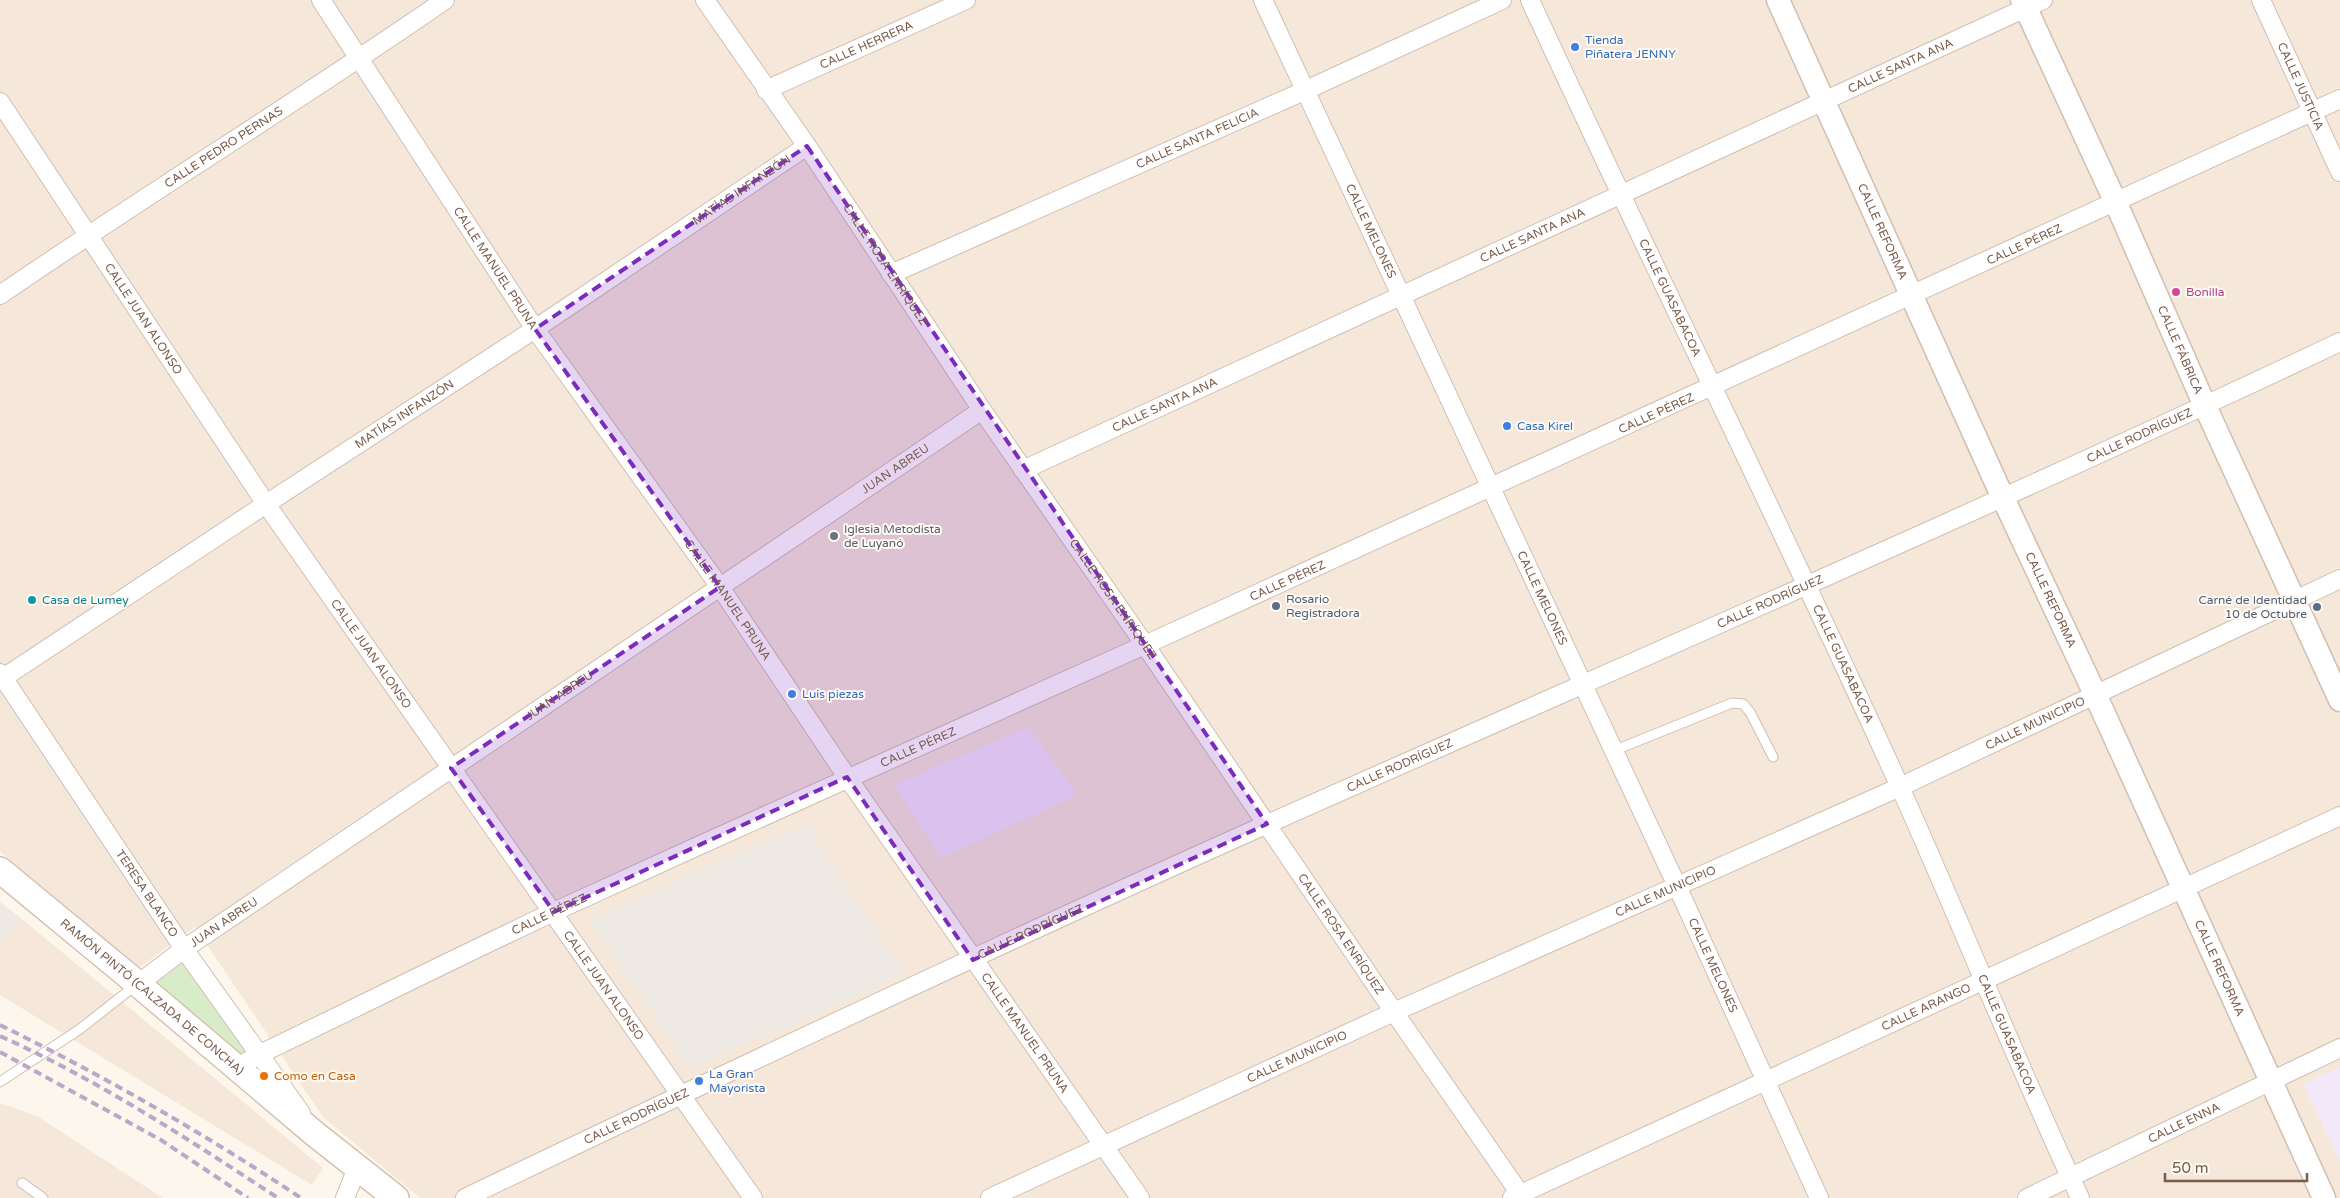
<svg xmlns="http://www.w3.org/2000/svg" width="2340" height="1198" font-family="'Varela Round',sans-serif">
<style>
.residential{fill:#f5e8da}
.industrial{fill:#efe9e4}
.education{fill:#f3e8fa}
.green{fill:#d8ecc9}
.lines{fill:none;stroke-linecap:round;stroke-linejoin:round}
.service-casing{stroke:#d1beb0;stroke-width:11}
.minor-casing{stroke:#d1beb0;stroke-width:20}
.tertiary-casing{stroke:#d1beb0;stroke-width:25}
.secondary-casing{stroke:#d6c0b0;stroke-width:28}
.service{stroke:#fff;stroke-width:9}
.minor{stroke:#fff;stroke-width:18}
.tertiary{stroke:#fff;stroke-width:22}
.secondary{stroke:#fff;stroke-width:25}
.rail{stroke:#b9a8c9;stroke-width:4;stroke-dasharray:8 5;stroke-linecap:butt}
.marked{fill:#7b2cbf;fill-opacity:0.2;stroke:#7b2cbf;stroke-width:4;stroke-dasharray:10 6;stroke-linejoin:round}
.shop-dot{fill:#3f7fe0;stroke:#fffaf3;stroke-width:2}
.hotel-dot{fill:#d1479c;stroke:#fffaf3;stroke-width:2}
.worship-dot{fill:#6b7280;stroke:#fffaf3;stroke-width:2}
.culture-dot{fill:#0f9aa8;stroke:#fffaf3;stroke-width:2}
.service-dot{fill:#5c6f8a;stroke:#fffaf3;stroke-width:2}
.food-dot{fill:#e8710a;stroke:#fffaf3;stroke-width:2}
.labels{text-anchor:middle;stroke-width:4;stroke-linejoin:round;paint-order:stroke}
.shop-label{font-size:12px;fill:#366cbe;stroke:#fffaf3;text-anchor:start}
.street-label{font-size:12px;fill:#7a5c4d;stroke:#fffaf3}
.hotel-label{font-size:12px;fill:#b23c85;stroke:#fffaf3;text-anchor:start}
.worship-label{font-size:12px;fill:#5b616d;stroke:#fffaf3;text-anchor:start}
.service-label{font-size:12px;fill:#4e5e75;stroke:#fffaf3;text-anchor:start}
.culture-label{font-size:12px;fill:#0d838f;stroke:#fffaf3;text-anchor:start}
.food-label{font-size:12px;fill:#c56008;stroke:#fffaf3;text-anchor:start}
</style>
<rect width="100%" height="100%" fill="#fdf6ec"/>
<path class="residential" d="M0,0H2340V1068L2304,1084L2340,1161V1198H420L323,1117L195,927L136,970L0,851Z
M22,919L323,1168L312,1185L0,995V946Z
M0,1103L37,1116L163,1198H0Z"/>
<path class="industrial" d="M807,823L851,895L905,974L822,1013L741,1045L689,1069L589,920Z
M0,902L22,919L0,946Z"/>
<path class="education" d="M1029,727L1077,795L941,858L894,785Z
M2340,1068V1161L2304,1084Z"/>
<path class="green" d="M182,963L247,1051L239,1054L156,981Z"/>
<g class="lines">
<g class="service-casing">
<path id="service" d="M1613,751L1732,703L1743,704L1750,712L1773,757
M0,1082L80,1029L136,985
M22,1183L43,1198"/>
</g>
<g class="minor-casing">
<g id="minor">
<path id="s1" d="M321,0L535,329L720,587L847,777L1140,1198"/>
<path id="s2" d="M705,0L807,146L982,410L1145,645L1394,1012L1523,1198"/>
<path id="s3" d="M1263,0L1677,886L1819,1198"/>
<path id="s4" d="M1530,0C1651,263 1780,522 1899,785C1961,922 2016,1062 2080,1198"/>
<path id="s5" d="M2261,0L2340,172"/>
<path id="s6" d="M766,90L966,0"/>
<path id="s7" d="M0,102L266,504L753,1198"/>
<path id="s8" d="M891,274L1304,91L1502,0"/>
<path id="s9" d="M0,295C147,194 299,101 445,0"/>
<path id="s10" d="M1023,470L2043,0"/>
<path id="s11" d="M0,673L184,949L301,1113"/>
<path id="s12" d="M0,680L266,504L535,329L807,146"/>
<path id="s13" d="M138,984L184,949L982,410"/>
<path id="s14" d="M236,1068L260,1054C360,1006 459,956 560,909C755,819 952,733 1147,644C1546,465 1943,282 2340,99"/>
<path d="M345,1198L357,1168"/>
<path id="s15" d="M465,1198C732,1070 1001,943 1272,822C1629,663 1987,509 2340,342"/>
<path id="s16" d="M990,1198L1394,1012L1900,787L2340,579"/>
<path id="s17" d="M1512,1198L2340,816"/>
<path id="s18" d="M2027,1198L2340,1048"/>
</g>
</g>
<g class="tertiary-casing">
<g id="tertiary">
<path id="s19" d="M1778,0L2003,498L2095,694L2324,1198"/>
<path id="s20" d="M2022,0L2116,203L2205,406L2340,700"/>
</g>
</g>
<g class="secondary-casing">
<g id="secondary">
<path id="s21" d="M0,870L138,984L315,1134L396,1198"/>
</g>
</g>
<use href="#service" class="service"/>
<use href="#minor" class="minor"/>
<use href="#tertiary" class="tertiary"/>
<use href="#secondary" class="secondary"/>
<path class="rail" d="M0,1025C104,1076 205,1134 301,1198
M0,1036C98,1080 188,1139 278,1198
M0,1052L161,1140L248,1198"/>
</g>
<path class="marked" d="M807,146L1267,824L973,960L847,777L554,912L451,768L720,587L535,329Z"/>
<g class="shop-dot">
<circle cx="1575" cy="47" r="5"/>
<circle cx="1507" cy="426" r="5"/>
<circle cx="792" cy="694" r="5"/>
<circle cx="699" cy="1081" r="5"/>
</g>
<circle class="hotel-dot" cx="2176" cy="292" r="5"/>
<circle class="worship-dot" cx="834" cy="536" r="5"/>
<circle class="culture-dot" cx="32" cy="600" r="5"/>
<g class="service-dot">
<circle cx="1276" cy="606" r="5"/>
<circle cx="2317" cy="607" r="5"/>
</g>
<circle class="food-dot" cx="264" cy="1076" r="5"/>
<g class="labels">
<g class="shop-label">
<text x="1585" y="44">Tienda<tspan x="1585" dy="14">Piñatera JENNY</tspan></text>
<text x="1517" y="430">Casa Kirel</text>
<text x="802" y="698">Luis piezas</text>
<text x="709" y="1078">La Gran<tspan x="709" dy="14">Mayorista</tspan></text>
</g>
<g class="street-label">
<text dy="4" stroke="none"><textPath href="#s6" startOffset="110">CALLE HERRERA</textPath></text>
<text dy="4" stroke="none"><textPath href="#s10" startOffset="966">CALLE SANTA ANA</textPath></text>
<text dy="4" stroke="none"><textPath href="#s5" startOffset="95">CALLE JUSTICIA</textPath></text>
<text dy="4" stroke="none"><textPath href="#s8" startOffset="335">CALLE SANTA FELICIA</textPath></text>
<text dy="4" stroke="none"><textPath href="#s9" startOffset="268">CALLE PEDRO PERNAS</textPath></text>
<text dy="4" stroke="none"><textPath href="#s12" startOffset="889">MATÍAS INFANZÓN</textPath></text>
<text dy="4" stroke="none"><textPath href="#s19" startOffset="254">CALLE REFORMA</textPath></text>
<text dy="4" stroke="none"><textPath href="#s3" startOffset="255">CALLE MELONES</textPath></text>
<text dy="4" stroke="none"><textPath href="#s10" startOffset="561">CALLE SANTA ANA</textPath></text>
<text dy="4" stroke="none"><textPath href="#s14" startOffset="1969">CALLE PÉREZ</textPath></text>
<text dy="4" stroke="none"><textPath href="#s2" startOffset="320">CALLE ROSA ENRÍQUEZ</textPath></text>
<text dy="4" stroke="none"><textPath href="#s1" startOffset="320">CALLE MANUEL PRUNA</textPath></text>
<text dy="4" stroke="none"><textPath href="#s4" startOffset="329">CALLE GUASABACOA</textPath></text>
<text dy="4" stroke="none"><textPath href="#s7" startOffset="260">CALLE JUAN ALONSO</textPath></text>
<text dy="4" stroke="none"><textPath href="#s20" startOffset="384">CALLE FÁBRICA</textPath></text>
<text dy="4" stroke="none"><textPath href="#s10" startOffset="156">CALLE SANTA ANA</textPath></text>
<text dy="4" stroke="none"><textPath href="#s14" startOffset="1564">CALLE PÉREZ</textPath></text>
<text dy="4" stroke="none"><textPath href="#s12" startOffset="484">MATÍAS INFANZÓN</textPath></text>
<text dy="4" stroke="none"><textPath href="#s15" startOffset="1840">CALLE RODRÍGUEZ</textPath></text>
<text dy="4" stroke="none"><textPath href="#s13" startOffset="916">JUAN ABREU</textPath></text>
<text dy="4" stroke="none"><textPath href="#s14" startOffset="1159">CALLE PÉREZ</textPath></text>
<text dy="4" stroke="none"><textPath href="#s3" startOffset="660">CALLE MELONES</textPath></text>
<text dy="4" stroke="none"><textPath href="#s19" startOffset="659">CALLE REFORMA</textPath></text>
<text dy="4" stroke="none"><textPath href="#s2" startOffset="725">CALLE ROSA ENRÍQUEZ</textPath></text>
<text dy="4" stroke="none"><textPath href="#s1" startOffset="725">CALLE MANUEL PRUNA</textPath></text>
<text dy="4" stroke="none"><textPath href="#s15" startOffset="1435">CALLE RODRÍGUEZ</textPath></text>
<text dy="4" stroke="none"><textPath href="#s7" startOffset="665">CALLE JUAN ALONSO</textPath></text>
<text dy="4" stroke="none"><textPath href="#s4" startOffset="734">CALLE GUASABACOA</textPath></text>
<text dy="4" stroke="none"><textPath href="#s13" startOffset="511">JUAN ABREU</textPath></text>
<text dy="4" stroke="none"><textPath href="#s16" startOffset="1148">CALLE MUNICIPIO</textPath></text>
<text dy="4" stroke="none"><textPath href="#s14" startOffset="754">CALLE PÉREZ</textPath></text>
<text dy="4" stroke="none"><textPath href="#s15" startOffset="1030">CALLE RODRÍGUEZ</textPath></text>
<text dy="4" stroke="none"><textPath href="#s16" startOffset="742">CALLE MUNICIPIO</textPath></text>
<text dy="4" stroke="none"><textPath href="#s11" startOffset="265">TERESA BLANCO</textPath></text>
<text dy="4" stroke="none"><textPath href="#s14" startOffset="349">CALLE PÉREZ</textPath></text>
<text dy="4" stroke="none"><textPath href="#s13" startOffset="106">JUAN ABREU</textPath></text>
<text dy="4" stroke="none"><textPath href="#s15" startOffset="625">CALLE RODRÍGUEZ</textPath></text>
<text dy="4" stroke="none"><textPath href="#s2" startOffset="1130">CALLE ROSA ENRÍQUEZ</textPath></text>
<text dy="4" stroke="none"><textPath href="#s3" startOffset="1065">CALLE MELONES</textPath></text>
<text dy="4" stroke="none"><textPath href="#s19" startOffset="1064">CALLE REFORMA</textPath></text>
<text dy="4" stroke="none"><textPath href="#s7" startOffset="1070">CALLE JUAN ALONSO</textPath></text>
<text dy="4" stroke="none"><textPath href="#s21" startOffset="198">RAMÓN PINTÓ (CALZADA DE CONCHA)</textPath></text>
<text dy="4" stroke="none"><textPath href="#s17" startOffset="456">CALLE ARANGO</textPath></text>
<text dy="4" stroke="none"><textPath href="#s1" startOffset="1250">CALLE MANUEL PRUNA</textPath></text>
<text dy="4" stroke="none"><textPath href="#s4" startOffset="1139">CALLE GUASABACOA</textPath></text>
<text dy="4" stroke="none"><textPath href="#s16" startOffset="338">CALLE MUNICIPIO</textPath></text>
<text dy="4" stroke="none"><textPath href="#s15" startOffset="190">CALLE RODRÍGUEZ</textPath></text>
<text dy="4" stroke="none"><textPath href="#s18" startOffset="174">CALLE ENNA</textPath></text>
</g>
<g class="hotel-label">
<text x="2186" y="296">Bonilla</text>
</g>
<g class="worship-label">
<text x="844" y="533">Iglesia Metodista<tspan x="844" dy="14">de Luyanó</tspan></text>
</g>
<g class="service-label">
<text x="1286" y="603">Rosario<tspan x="1286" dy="14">Registradora</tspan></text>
<text x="2307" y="604" text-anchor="end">Carné de Identidad<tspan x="2307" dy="14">10 de Octubre</tspan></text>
</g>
<g class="culture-label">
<text x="42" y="604">Casa de Lumey</text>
</g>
<g class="food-label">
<text x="274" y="1080">Como en Casa</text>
</g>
</g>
<path d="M2165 1173v8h142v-8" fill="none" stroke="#7a5c4d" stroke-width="2.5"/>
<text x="2172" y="1173" font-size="15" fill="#7a5c4d" stroke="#fffaf3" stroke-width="4" paint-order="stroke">50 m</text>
</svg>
